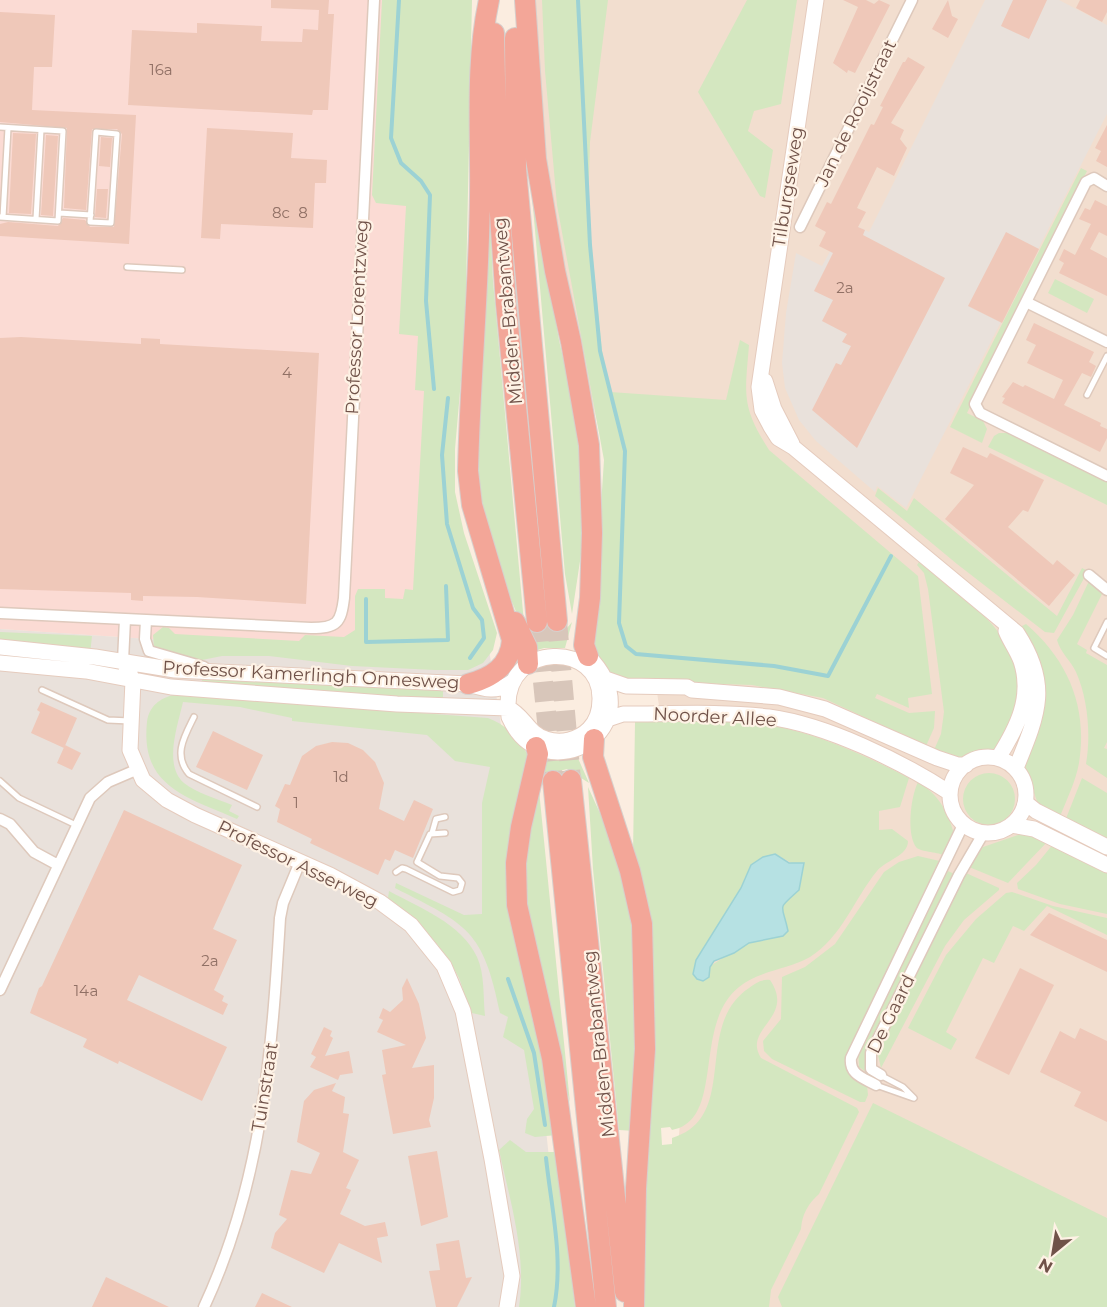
<svg xmlns="http://www.w3.org/2000/svg" width="1107" height="1307" font-family="Montserrat,sans-serif">
<style>
.residential{fill:#f2decf}
.commercial{fill:#fbdbd4}
.industrial{fill:#e9e1db}
.green{fill:#d4e7c0;fill-rule:evenodd}
.water{fill:#b6e1e3;stroke:#9cd2d4;stroke-width:1.5}
.lines{fill:none;stroke-linecap:round;stroke-linejoin:round}
.stream{stroke:#9cd2d4;stroke-width:4}
.building{fill:#efc8b9}
.highway-tunnel{stroke:#d8c6ba;stroke-width:20;stroke-dasharray:20 10;stroke-linecap:butt}
.lane-casing{stroke:#dec9bc;stroke-width:8}
.street-casing{stroke:#dec9bc;stroke-width:13}
.secondary-casing{stroke:#e5cbbd;stroke-width:17}
.highway-casing{stroke:#d7cfcc;stroke-width:22}
.lane{stroke:#fff;stroke-width:5}
.street{stroke:#fff;stroke-width:10}
.secondary{stroke:#fff;stroke-width:15}
.highway{stroke:#f3a698;stroke-width:20}
.labels{text-anchor:middle;stroke-width:4.5;stroke-linejoin:round;paint-order:stroke}
.number-label{font-size:15px;fill:#907065}
.street-label{font-size:18px;fill:#705249;stroke:#fef2e5}
</style>
<rect width="100%" height="100%" fill="#fbede0"/>
<path class="residential" d="M534,0H1107V1307H683L677,1165L693,928L647,627L544,203Z"/>
<path class="commercial" d="M0,0H428L459,660L0,629Z"/>
<path class="industrial" d="M985,0H1059L1107,25V114L906,508L877,486L875,492L816,441L799,420L785,388L782,363L786,313L796,253L822,266L847,221L869,232Z
M0,629L458,660L486,631L506,756L563,1289L560,1307H0Z"/>
<path class="green" d="M382,0H472L465,334L455,449V492L464,533L497,633L493,650L483,663L468,670H435L352,666L269,656H222L202,660L159,651L154,648L153,635L163,627L169,628L175,634L299,641L305,635L344,637L355,630V596L358,589H385V598L403,599L405,589L413,590L424,391L415,390L418,336L399,334L406,206L376,203L372,195Z
M542,0H608L590,142L588,210L602,351L610,392L726,400L740,340L749,345C745,395 741,406 769,450L918,576L932,694L908,698L909,708L877,694L875,698L909,713L935,711L934,728L926,746L823,698L752,685L631,681L612,674L598,657L592,642L604,460L557,205L545,71Z
M747,0H797L781,104L754,111L748,131L773,150L765,198L760,196L698,92Z
M487,159L493,281L524,623L521,624L495,560L476,475Z
M1081,168L1087,171L967,413L983,421L987,429L982,443L950,427Z
M530,173L559,340L581,438L587,515L572,614L565,574Z
M1055,279L1094,299L1087,313L1048,293Z
M999,433H1007L1107,482V505L988,447L994,436Z
M878,488L907,511L914,498L1057,616L1082,568L1088,571L1054,633L1045,632L957,564L875,496Z
M919,562C968,603 1041,644 1014,719C1010,730 1001,740 994,750L961,759L934,750L941,734L944,712L928,589L924,573L917,565Z
M1089,581L1103,592L1077,644L1087,650L1086,653L1107,665V742L1104,748L1107,749V778L1086,764C1091,735 1088,699 1076,672C1071,661 1060,652 1057,640L1073,615Z
M572,622L565,648H544L534,651L531,634L552,639L563,633Z
M1026,624C1068,660 1088,707 1079,763C1076,781 1066,801 1059,819L1038,804L1025,767V754L1036,730L1018,628Z
M0,632L92,636L90,654L0,643Z
M202,679L443,690V700L202,683Z
M174,695L488,718C507,725 518,738 528,755L511,853L557,1135L535,1137L525,1133L527,1119L534,1109L524,1050L503,1037L508,1017L500,1013C483,930 468,925 395,888L396,883L464,915L482,914V803L490,767L455,761L427,735L292,721V718L240,707L183,702C178,725 163,765 184,783C196,793 218,799 232,805L229,811L239,816L237,819C187,797 140,787 147,722C149,706 160,698 174,695Z
M748,721C807,729 857,751 909,778L900,807L879,811V830L892,829L908,841C908,856 886,860 877,871C854,899 842,937 810,957C787,970 760,970 739,987C692,1024 726,1120 672,1130L670,1127L661,1128L662,1145L672,1144V1138C741,1117 692,1026 749,988C755,983 762,979 770,980C796,1018 742,1028 761,1058L857,1108L859,1112L819,1194C808,1204 802,1214 801,1229L771,1290L769,1307H643L647,1116L654,989L648,921L633,855L635,722ZM775,854L803,869L799,877L800,884L791,897L783,902C780,914 787,923 782,936C772,938 760,939 750,943C744,945 712,964 710,967L696,960L741,888L745,877Z
M577,756L589,783L567,769L548,774L539,786L545,758L564,760Z
M963 799a26 26 0 1 1 52 0a26 26 0 1 1-52 0Z
M1082,778L1107,793V843L1065,821Z
M918,782C938,794 948,811 954,834L943,855C937,852 920,852 916,847C906,833 911,796 918,782Z
M588,787L620,857L641,971L635,1131L619,1130L593,869Z
M539,790L570,1103L539,978L521,873Z
M1024,833L1048,841L1008,883L969,867L983,847Z
M1054,843L1107,869V914L1060,904L1018,889L1017,883L1036,865Z
M918,856L944,862L845,1062L848,1073L867,1085L868,1095L865,1102H860L772,1059L764,1051L763,1041L781,1019L782,977L805,967L835,944L884,872L899,862Z
M948,871L956,875L865,1058V1071L875,1078L859,1067L858,1052Z
M966,873L999,888V890L964,920L945,946L881,1068L877,1051Z
M389,891C420,908 461,923 477,957C485,974 483,997 485,1016L472,1013C465,1003 464,990 459,978C443,945 416,920 388,898Z
M1012,892L1053,906L1107,918V935L1047,906L1024,931L1013,926L994,963L983,958L946,1032L957,1039L951,1050L908,1028L946,955L976,919L1006,893Z
M873,1103L1107,1218V1307H782L778,1297Z
M510,1140L526,1152H558L575,1307H519C527,1254 510,1201 499,1150Z"/>
<path class="water" d="M775,854L789,863H804L799,890C776,911 782,902 788,931L783,936L749,943L734,953L714,961L710,967L709,977L703,981L697,979L693,974L696,960L741,888L751,865L763,857Z"/>
<g class="lines">
<path class="stream" d="M399,0L391,138L401,163L421,181L430,195L426,301L434,389
M578,0L590,245L600,351L625,451L619,623L626,646L636,654L774,666L828,676L891,556
M448,398L442,455L447,524L473,608L482,620L484,638L470,658
M366,599V642L448,640L446,586
M508,979L534,1053L545,1125
M546,1158C551,1206 564,1259 554,1307"/>
</g>
<path class="building" d="M271,0H329L328,14H334L328,110H313L312,115L128,105L132,30L197,33V23L262,26L261,41L302,42L303,29L318,30L319,10L271,8Z
M843,0H866L874,4L879,0L890,5L855,73L848,70L847,73L833,63L858,7Z
M948,0L952,16L958,19L948,38L932,29Z
M1013,0H1047L1029,39L1001,26Z
M1080,0H1107V12L1102,22L1076,8Z
M0,12L55,15L52,67H34L32,110L136,115L129,244L0,236V224L8,222L58,226L63,218L85,220L90,227H114L122,134L117,129H92L86,210L64,208L67,128L0,122Z
M908,57L925,67L891,123L904,130L900,139L907,148L894,176L877,167L857,208L866,212L858,227L865,230L863,235L945,278L857,448L812,410L836,363L841,365L851,346L842,342L847,334L822,321L833,300L814,291L833,253L819,246L826,232L815,226L827,202L831,204L871,124L874,125L883,107L880,106L903,62H905Z
M1107,125V167L1096,161L1101,151L1095,148Z
M207,128L293,133L291,158L327,160L326,183H315L313,228L221,224L220,239L201,238Z
M13,133L36,134L31,214L9,213Z
M46,135L58,136L53,216L41,215Z
M101,137L112,138L110,167L99,166Z
M97,189H108L106,218L95,217Z
M1095,200L1107,206V236L1099,232L1090,249L1107,258V296L1059,273L1064,263L1059,260L1064,249L1075,255L1091,224L1079,219L1085,208L1090,210Z
M1006,232L1039,249L1002,323L968,306Z
M1034,323L1094,352L1089,362L1096,366L1091,377L1082,373L1064,405L1101,423L1100,426L1107,429V438L1100,452L1002,403L1005,398L1002,397L1013,382L1023,387L1025,385L1054,399L1063,380L1027,363L1036,345L1026,340Z
M21,337L141,344V338L160,339V344L319,353L306,604L197,597L143,596V601L131,600V593L0,589V338Z
M963,447L987,458L990,453L1044,480L1028,512L1023,510L1008,527L1053,565L1057,560L1075,575L1049,606L945,519L974,485L950,473Z
M41,702L77,718L64,748L31,733L40,712L37,710Z
M213,731L263,755L247,790L196,767Z
M332,742L348,743L363,750L375,762L384,783L379,809L404,821L414,800L433,809L413,858L395,850L390,861L385,859L378,875L310,843L312,839L277,822L280,809L275,806L285,784L290,785L302,756L316,746Z
M65,745L81,753L72,770L57,763Z
M124,810L242,865L213,929L237,940L214,990L224,996L222,1001L228,1004L223,1015L139,975L127,1000L227,1047L202,1101L119,1061L118,1064L83,1047L87,1039L30,1013L39,988L42,986Z
M1049,913L1107,940V972L1030,935Z
M1020,968L1054,985L1009,1075L975,1058Z
M407,978L419,1004L426,1038L412,1068L434,1065V1098L429,1120L431,1127L393,1134L382,1075L386,1074L382,1050L406,1045L377,1032L383,1020L379,1018L383,1008L390,1012L403,1000L402,988Z
M324,1027L332,1031L330,1036L333,1038L325,1056L349,1051L353,1073L340,1075L338,1080L310,1067L316,1057L311,1054Z
M1080,1028L1107,1041V1122L1074,1106L1081,1092L1040,1072L1060,1031L1075,1039Z
M336,1083L332,1091L345,1097L343,1113L349,1114L343,1152L359,1160L346,1188L351,1190L340,1214L365,1226L385,1222L388,1236L377,1238L382,1263L339,1243L324,1273L271,1248L275,1233L287,1219L279,1215L291,1170L311,1174L320,1153L297,1142L304,1101L314,1090Z
M437,1151L448,1217L421,1226L408,1156Z
M459,1240L466,1278L472,1277L457,1307H436L429,1271L440,1270L436,1244Z
M106,1277L169,1307H92Z
M262,1293L292,1307H255Z"/>
<g class="lines">
<path class="highway-tunnel" d="M557,621L571,780
M537,622L553,781"/>
<g class="lane-casing">
<path id="lane" d="M0,127L63,131L58,221L0,217
M96,132L117,134L111,223L90,222Z
M59,213L91,215
M3,217L8,128
M36,219L41,130
M127,267L182,270
M1087,395L1107,356
M1107,622L1094,648L1107,656
M42,690L108,720L130,721
M194,717C184,737 173,755 189,774L257,807
M0,781L19,798L76,825
M432,833L436,819L445,817
M396,872L402,868L406,869L453,892L460,890L462,883L458,878L440,876L417,862L430,834L445,833
M882,1076L903,1087L914,1098
M876,1085L913,1098"/>
</g>
<g class="street-casing">
<path id="street" d="M1107,186L1094,178L1086,182L975,404L980,413L1107,476
M800,227L912,0
M1026,302L1107,342
M1089,575L1107,590
M0,613L311,628C337,628 341,623 344,598L374,0
M146,620L145,639L149,651L204,667
M123,661L125,619
M0,819L10,824L34,852L58,865
M0,990L90,798L108,782L136,770
M881,1075L871,1069V1053L959,875L983,834
M876,1085C864,1078 849,1075 851,1058L963,825
M204,1307C262,1183 272,1052 280,918L283,903L300,862"/>
</g>
<g class="secondary-casing">
<path id="secondary" d="M816,0L759,387L762,410L771,427L778,438L793,447L1017,633C1051,685 1038,714 1016,768
M765,381L774,409L792,444
M0,647L95,657L175,670L468,684C484,689 498,693 512,682
M123,661L133,680L130,750L143,780L167,800L195,815L330,875L380,902L411,925L444,966L463,1011L492,1159L512,1276L507,1307
M0,663L86,671L171,687L397,704L508,708C524,715 528,734 546,739C561,744 578,740 589,729C597,721 600,710 600,699C601,641 506,641 508,707C508,710 509,714 509,717C544,795 658,728 588,656
M606,679L626,686L687,687L692,690L779,697L825,709L937,758L958,765H966
M608,719L623,714C671,714 721,711 769,717C827,725 901,761 950,793
M950 795a38 38 0 1 1 76 0a38 38 0 1 1-76 0Z
M998,758C1017,728 1033,697 1021,661C1017,650 1010,641 1006,631
M1026,803L1036,811L1107,847
M1011,825L1034,829L1107,865"/>
</g>
<g class="highway-casing">
<path id="highway" d="M525,0L536,159L555,271L571,342L589,445L592,533L590,598L584,645L588,656
M494,33L497,170L506,304L537,622
M515,38L516,169L557,621
M515,622L527,647L528,664
M468,684C491,678 510,667 512,640L472,505L468,471C470,379 479,288 480,196C481,130 475,65 489,0
M594,739L593,757L630,871L642,924L645,1049L636,1188L634,1307
M536,747L538,754L521,827L516,863L517,905L552,1058L586,1307
M571,780L625,1292
M553,781L606,1307"/>
</g>
<use href="#lane" class="lane"/>
<use href="#street" class="street"/>
<use href="#secondary" class="secondary"/>
<use href="#highway" class="highway"/>
</g>
<g class="labels">
<g class="number-label">
<text x="161" y="75">16a</text>
<text x="281" y="218">8c</text>
<text x="303" y="218">8</text>
<text x="845" y="293">2a</text>
<text x="287" y="378">4</text>
<text x="341" y="782">1d</text>
<text x="296" y="808">1</text>
<text x="210" y="966">2a</text>
<text x="86" y="996">14a</text>
</g>
<g class="street-label">
<text transform="translate(856 113) rotate(-64)" y="6">Jan de Rooijstraat</text>
<text transform="translate(788 187) rotate(-81)" y="6">Tilburgseweg</text>
<text transform="translate(508 311) rotate(-95)" y="6">Midden-Brabantweg</text>
<text transform="translate(357 317) rotate(-87)" y="6">Professor Lorentzweg</text>
<text transform="translate(311 675) rotate(3)" y="6">Professor Kamerlingh Onnesweg</text>
<text transform="translate(715 717) rotate(3)" y="6">Noorder Allee</text>
<text transform="translate(298 864) rotate(26)" y="6">Professor Asserweg</text>
<text transform="translate(891 1014) rotate(-64)" y="6">De Gaard</text>
<text transform="translate(599 1044) rotate(-96)" y="6">Midden-Brabantweg</text>
<text transform="translate(265 1087) rotate(-81)" y="6">Tuinstraat</text>
</g>
</g>
<g transform="translate(1053 1253) rotate(210)" stroke="#fef2e5" stroke-width="4.5" paint-order="stroke">
<path d="M0-4.5L10 22L0 15L-10 22Z" fill="#705249"/>
<text y="-9" font-size="16" font-weight="bold" text-anchor="middle" fill="#705249">N</text>
</g>
</svg>
